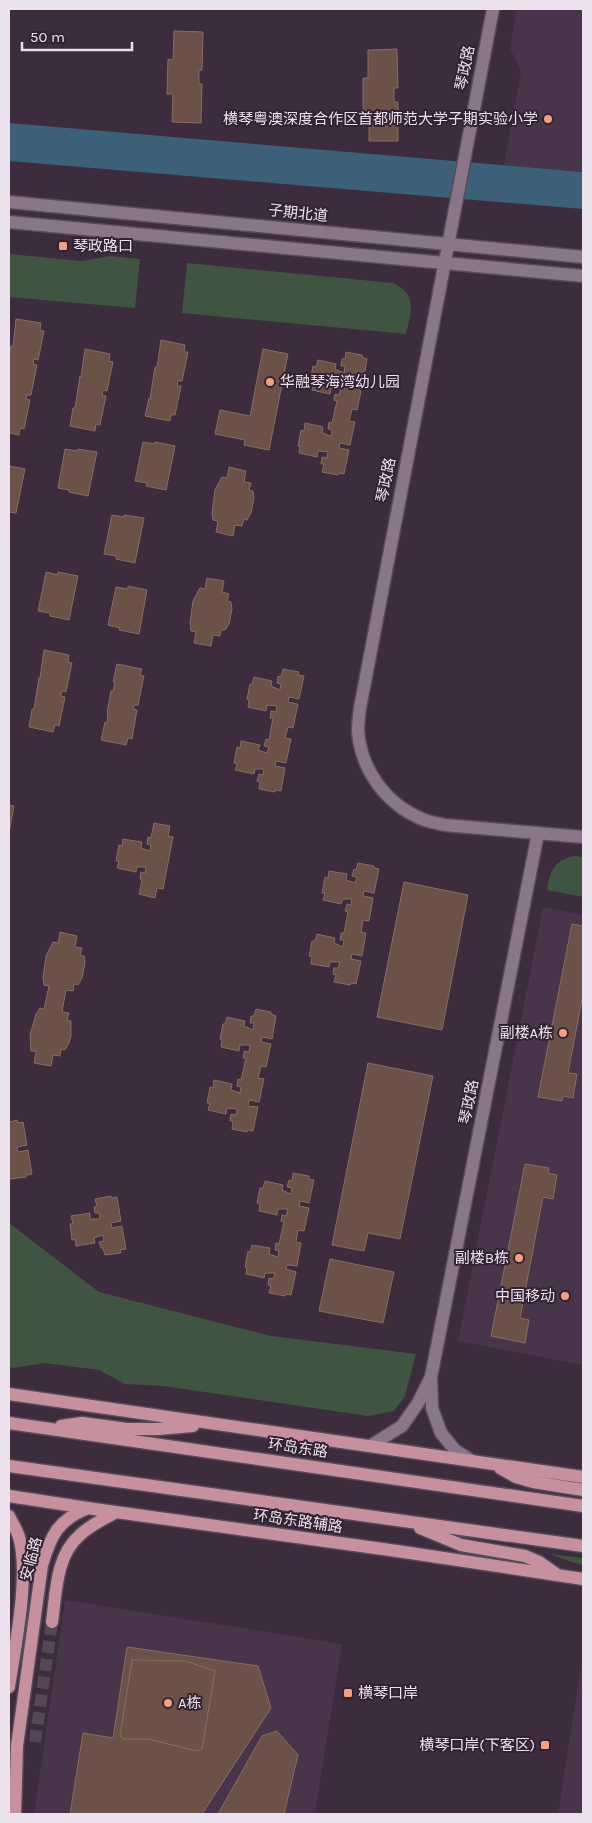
<svg xmlns="http://www.w3.org/2000/svg" width="592" height="1823" font-family="Karla,'Noto Sans SC',sans-serif">
<style>
.built{fill:#48344b}
.green{fill:#405541}
.water{fill:#3b6077}
.building{fill:#6c5148;stroke:#886c62}
.lines{fill:none;stroke-linecap:round;stroke-linejoin:round}
.major-tunnel{stroke:#564758;stroke-width:12;stroke-dasharray:12 6;stroke-linecap:butt}
.minor-casing{stroke:#574a59;stroke-width:15}
.major-casing{stroke:#574a59;stroke-width:15}
.minor{stroke:#89768b;stroke-width:12}
.major{stroke:#c7909e;stroke-width:12}
.poi-dot{fill:#f2a081;stroke:#322234;stroke-width:2}
.labels{text-anchor:middle;stroke-width:4;stroke-linejoin:round;paint-order:stroke}
.street-label{font-size:15px;fill:#ece2ee;stroke:#322234}
.poi-label{font-size:15px;fill:#ece2ee;stroke:#322234;text-anchor:end}
</style>
<rect width="100%" height="100%" fill="#3c2c3e"/>
<path class="built" d="M517,9H583V172L504,165L521,72L510,48Z
M543,907L583,915V1365L458,1341Z
M65,1600L342,1644L315,1814H34Z
M581,1665H583V1814H558Z"/>
<path class="green" d="M9,254L82,261L109,256L140,259L135,308L9,297Z
M187,263L393,283C418,295 411,312 406,334L182,313Z
M575,856L583,857V897L547,890C550,871 554,860 575,856Z
M9,1223L99,1292L271,1336L416,1354L405,1396L394,1411L368,1416L163,1386L125,1384L99,1370L45,1363L13,1368L9,1367Z
M550,1554L583,1558V1565L575,1563Z"/>
<path class="water" d="M9,123L583,172V209L9,161Z"/>
<path class="building" d="M174,31L203,32L202,70H199V84H202L201,123L172,122L173,94H167L168,59L173,60Z
M397,49L398,88H394V102H398V141H369V113H363V78H368V50Z
M16,319L41,323L40,330L44,331L38,360L34,359L33,364L37,365L31,395H27L26,399L30,400L24,429L20,428L19,435L9,433V356L11,346H13Z
M161,340L185,345L184,352H188L182,381H178L177,386H181L175,415H171L170,421L145,416L149,398L150,399L155,367H157Z
M85,349L110,354L109,361L113,362L107,391L103,390L102,395L106,396L100,425L96,424L95,431L70,426L73,408H75L80,376L81,377Z
M263,349L288,354L269,450L244,445L245,440L215,434L220,410L250,416Z
M346,352L362,355V357L367,359L363,382L353,380L352,385L362,387L357,410L352,409L349,421L355,422L350,445L340,443L339,448L349,450L344,474L339,473L338,475L322,472L324,464H321L322,457L327,458L328,452L318,451L317,457L299,453L300,446H298L301,430L304,431L305,423L323,427L322,433L331,436L332,430L328,429L329,422L332,423L337,401L334,400L335,394L339,395L341,388H331L330,394L312,390L313,383L310,382L313,366L316,367L318,360L336,364L335,369L344,373L345,366H341L342,359H345Z
M143,442L155,444V442L175,446L166,490L146,486L147,483L135,481Z
M65,449L77,451L78,449L97,452L88,496L69,492V490L58,488Z
M9,466L25,469L16,513L9,512Z
M229,467L246,471L244,482L251,483L249,490L253,491L254,498L251,513L247,520L244,519L242,526L235,525L233,536L216,532L218,521L213,520L212,513L215,490L222,477L227,478Z
M112,515L124,517V515L144,518L135,563L116,559V556L104,554Z
M46,572L58,575V572L78,576L69,620L50,616V613L38,611Z
M207,578L224,581L222,592L229,594L227,601L231,602L232,609L229,624L225,630H221L220,636L213,635L211,646L194,643L196,632L191,631L190,623L193,601L200,588L205,589Z
M128,586L147,590L139,634L119,630L120,628L108,625L116,587L128,589Z
M44,650L69,655L68,662L72,663L66,692L62,691L61,696L65,697L59,726L55,725L53,732L29,727L32,709H34L39,678H40Z
M117,664L142,669L140,675L144,676L138,705H134L133,709L137,710L132,739L128,738L126,745L101,740L105,722L107,723L108,713H107L111,691H113L115,682H113Z
M283,669L299,672L298,675L304,676L299,699L289,697L288,702L298,704L293,728L288,727L285,738L291,739L286,763L276,761L275,766L285,768L281,791L275,790V792L259,789L260,782L257,781L259,774L263,775L264,769H255L254,774L235,770L237,764L234,763L237,747L240,748L241,741L260,745L258,750L267,753L269,747L264,746L266,739L269,740L273,718H270L271,711L276,712L277,706L267,705L266,711L248,707L249,700L247,699L250,684H252L254,677L272,681L271,686L280,690L281,684L277,683L278,676L281,677Z
M9,805L14,806L9,833Z
M154,823L170,826L168,836L173,837L163,889L157,888L155,898L139,894L142,880L140,879L141,872L145,873L146,867H137L136,872L117,868L119,861H116L119,845L122,846L123,839L142,842L141,848L150,851L151,845L147,844L148,837L151,838Z
M358,863L374,866V868L379,869L374,893L364,891L363,896L373,898L369,921L363,920L361,932L366,933L362,956L352,954L351,959L361,961L356,984L351,983L350,985L334,982L336,975L333,974L334,968H338L340,962H330L329,967L311,964L312,957L309,956L312,941H315L317,934L335,938L334,943L343,947L344,940H340L341,933H344L348,912L345,911L347,904L351,905L352,899H343L341,904L323,900L325,893H322L325,877L328,878L329,871L347,874L346,880L355,883L357,877L352,876L354,869L356,870Z
M404,882L468,895L442,1030L377,1017Z
M572,924L583,926V994L568,1073L577,1074L573,1098L563,1096L562,1101L538,1097Z
M60,932L77,936L75,947L82,948L80,955L84,956L85,963L82,978L78,985L74,984L73,991L66,990L62,1012L69,1013L67,1020L71,1021V1036L69,1043L65,1050L61,1049L60,1056L53,1055L51,1066L34,1063L36,1051H31L30,1035L36,1014L40,1008L44,1009L49,986L44,985L43,978L46,956L53,942L58,943Z
M256,1009L271,1012V1014L276,1016L272,1039L262,1037L261,1042L271,1044L266,1067L261,1066L258,1078L264,1079L259,1102L249,1100L248,1106L258,1107L253,1131L248,1130L247,1132L232,1129L233,1121H230L231,1114L236,1115L237,1109L227,1108L226,1114L208,1110L210,1103H207L210,1087L213,1088L214,1080L232,1084L231,1090L240,1093L241,1087L237,1086L238,1079L241,1080L246,1058H243L244,1051L249,1052L250,1045H240L239,1051L221,1047L222,1040L220,1039L223,1024H225L227,1017L245,1021L244,1026L253,1030L254,1023H250L251,1016H254Z
M368,1063L433,1076L400,1239L368,1233L364,1251L332,1245Z
M17,1120L18,1123L23,1122L27,1145L17,1147L18,1152L28,1150L32,1174L26,1175V1177L10,1179L9,1172V1122Z
M525,1164L549,1168L548,1173L557,1175L553,1199L543,1197L520,1318L529,1320L525,1343L491,1336Z
M293,1173L309,1176V1179L314,1180L309,1203L300,1201L299,1206L309,1208L304,1231L298,1230L296,1242L301,1243L297,1266L287,1265L286,1269L296,1272L291,1295L286,1294L285,1296L269,1293L271,1286L268,1285L269,1278L273,1279L275,1273H265L264,1278L246,1274L247,1267H245L248,1251L250,1252L252,1245L270,1248L269,1254L278,1257L279,1251L275,1250L276,1243L279,1244L284,1222L281,1221L282,1215L286,1216L288,1209H278L277,1215L259,1211L260,1204L257,1203L260,1188H263L265,1181L283,1185L282,1190L291,1194L292,1188L287,1187L289,1180L292,1181Z
M111,1196L112,1198L117,1197L121,1221L111,1223L112,1228L122,1226L126,1249L120,1250L121,1253L105,1255L103,1248H101L99,1242L104,1241L103,1235L94,1238L95,1243L76,1246L75,1239L72,1240L70,1224H73L71,1216L90,1213V1219H100L99,1213H95L94,1207L97,1206L95,1199Z
M330,1259L394,1272L383,1323L319,1311Z
M127,1647L258,1666L271,1708L202,1814H70L83,1733L113,1738Z
M132,1660L185,1661L215,1671L202,1749L197,1751L148,1739H123L120,1736Z
M277,1731L298,1755L284,1814H218L262,1736Z"/>
<g class="lines">
<path class="major-tunnel" d="M35,1742L52,1622"/>
<g class="minor-casing">
<path id="minor" d="M493,9L360,708C359,715 358,724 358,731C361,770 386,804 422,819C429,822 437,823 445,825L583,837
M9,202L583,257
M9,222L583,276
M370,1446L402,1426L418,1403L430,1379
M472,1461L455,1450L441,1433L432,1408L431,1377L538,833"/>
</g>
<g class="major-casing">
<path id="major" d="M9,1394L583,1477
M9,1423L583,1506
M61,1426L82,1423L127,1429H158L193,1426
M9,1466L583,1546
M500,1468L516,1477L533,1482L583,1490
M9,1496L94,1509L397,1551L583,1579
M9,1516C12,1523 17,1530 19,1537C30,1576 15,1647 9,1687
M420,1528L461,1545L525,1556L539,1562L556,1574
M52,1622C56,1593 56,1555 80,1535C90,1525 104,1519 116,1512
M15,1814L17,1746L42,1565C51,1535 58,1520 88,1508"/>
</g>
<use href="#minor" class="minor"/>
<use href="#major" class="major"/>
</g>
<g class="poi-dot">
<circle cx="548" cy="119" r="5"/>
<rect x="58" y="241" width="10" height="10" rx="2.5"/>
<circle cx="270" cy="382" r="5"/>
<circle cx="563" cy="1033" r="5"/>
<circle cx="519" cy="1258" r="5"/>
<circle cx="565" cy="1296" r="5"/>
<rect x="343" y="1688" width="10" height="10" rx="2.5"/>
<circle cx="168" cy="1703" r="5"/>
<rect x="540" y="1740" width="10" height="10" rx="2.5"/>
</g>
<g class="labels">
<g class="street-label">
<text transform="translate(465 68) rotate(-79)" y="5">琴政路</text>
<text transform="translate(298 213) rotate(6)" y="5">子期北道</text>
<text transform="translate(386 480) rotate(-79)" y="5">琴政路</text>
<text transform="translate(469 1102) rotate(-79)" y="5">琴政路</text>
<text transform="translate(298 1448) rotate(8)" y="5">环岛东路</text>
<text transform="translate(298 1521) rotate(8)" y="5">环岛东路辅路</text>
<text transform="translate(31 1559) rotate(-75)" y="5">安临路</text>
</g>
<g class="poi-label">
<text x="538" y="124">横琴粤澳深度合作区首都师范大学子期实验小学</text>
<text x="73" y="251" text-anchor="start">琴政路口</text>
<text x="280" y="387" text-anchor="start">华融琴海湾幼儿园</text>
<text x="553" y="1038">副楼A栋</text>
<text x="509" y="1263">副楼B栋</text>
<text x="555" y="1301">中国移动</text>
<text x="358" y="1698" text-anchor="start">横琴口岸</text>
<text x="178" y="1708" text-anchor="start">A栋</text>
<text x="535" y="1750">横琴口岸(下客区)</text>
</g>
</g>
<rect width="592" height="1823" fill="none" stroke="#ece2ee" stroke-width="20"/>
<path d="M22 42v8h110v-8" fill="none" stroke="#ece2ee" stroke-width="2.5"/>
<text x="30" y="42" font-size="15" fill="#ece2ee" stroke="#322234" stroke-width="4" paint-order="stroke">50 m</text>
</svg>
